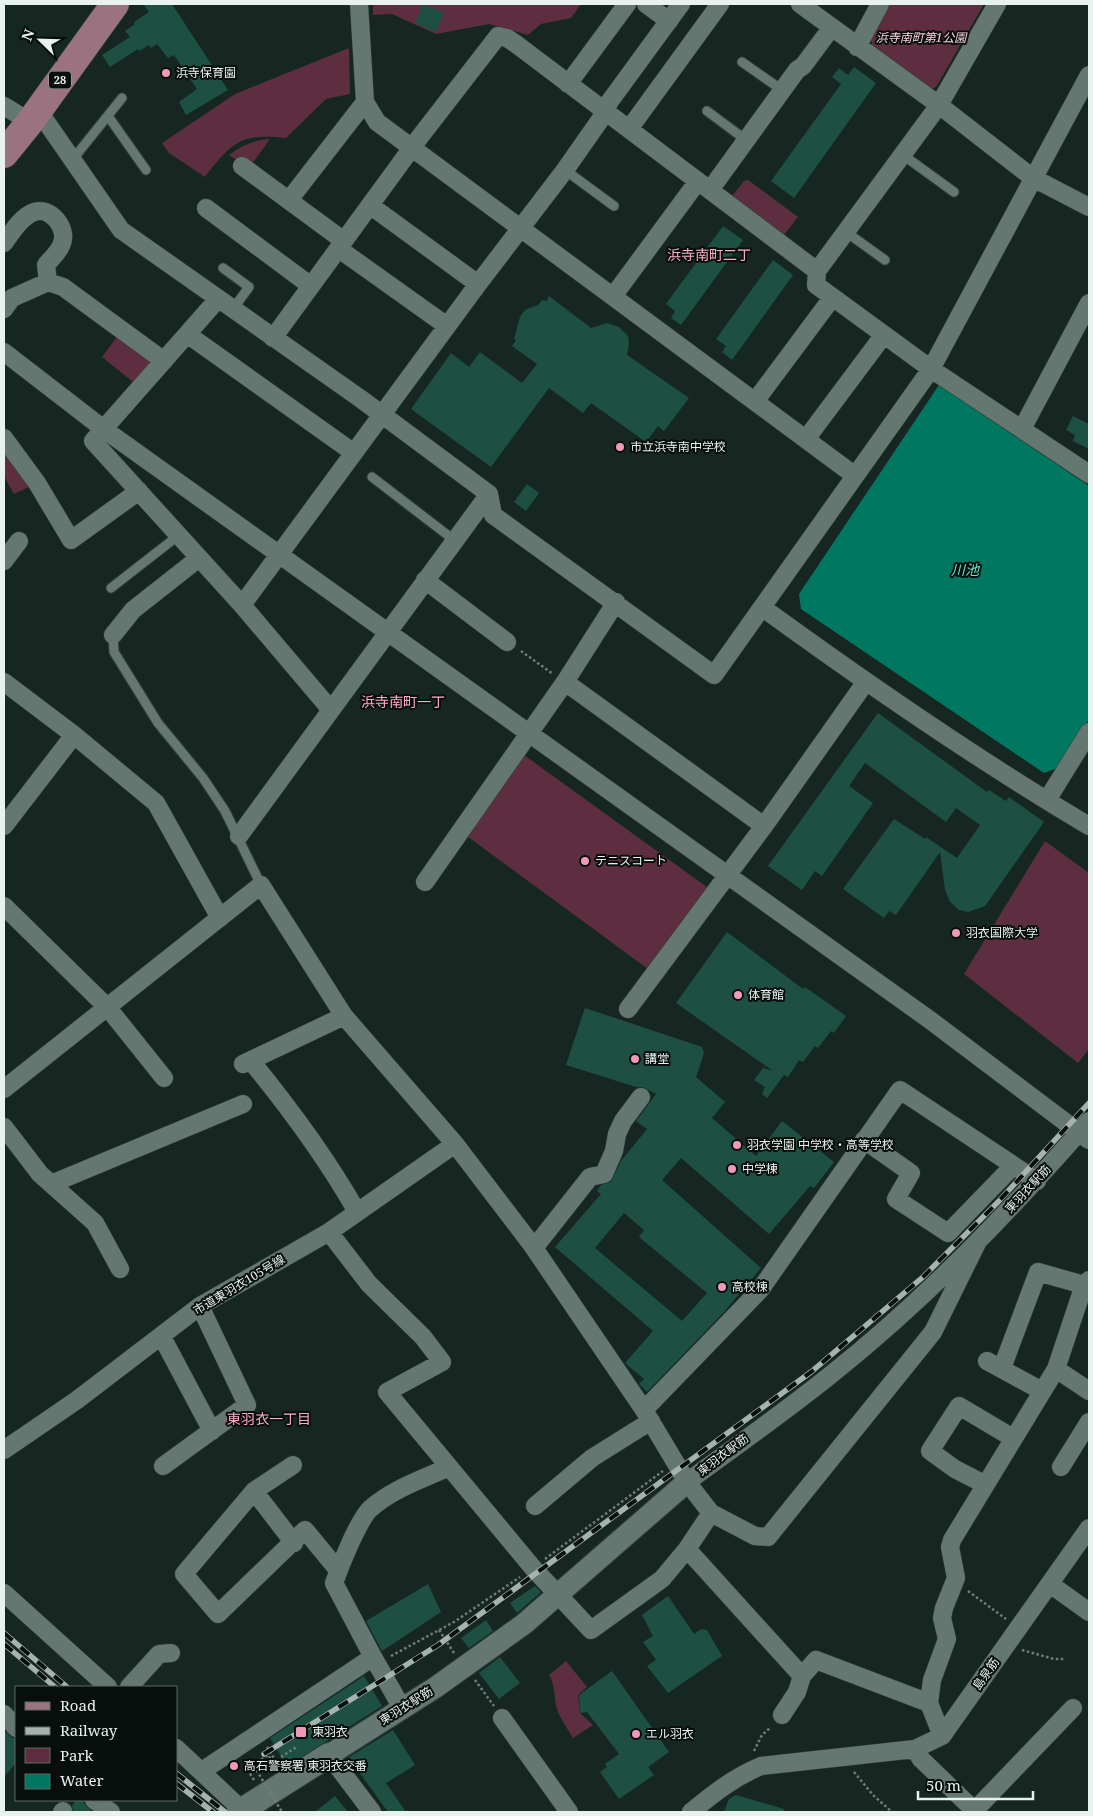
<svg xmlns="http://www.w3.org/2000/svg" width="1093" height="1816" font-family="'Noto Serif','Noto Sans JP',serif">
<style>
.green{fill:#5c2e3f}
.water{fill:#007861}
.building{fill:#1d5043;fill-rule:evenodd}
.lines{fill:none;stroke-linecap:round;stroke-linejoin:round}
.service-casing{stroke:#35423e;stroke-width:11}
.minor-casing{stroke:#35423e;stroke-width:19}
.tertiary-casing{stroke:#35423e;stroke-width:23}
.secondary-casing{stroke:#35423e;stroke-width:26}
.primary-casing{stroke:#35423e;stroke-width:29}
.path{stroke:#707e7a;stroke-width:2.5;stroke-dasharray:2.5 2.5;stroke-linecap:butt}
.service{stroke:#647770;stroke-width:9}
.minor{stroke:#647770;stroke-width:18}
.tertiary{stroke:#647770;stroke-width:21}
.secondary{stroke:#647770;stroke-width:24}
.primary{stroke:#9b7280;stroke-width:28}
.rail-casing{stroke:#a5b2ae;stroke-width:5.5}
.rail{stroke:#070e0c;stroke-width:4;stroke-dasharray:11;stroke-linecap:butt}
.path-bridge{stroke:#707e7a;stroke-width:2.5;stroke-dasharray:2.5 2.5;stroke-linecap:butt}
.poi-dot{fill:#f09ab7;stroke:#070e0c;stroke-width:2}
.labels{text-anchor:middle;stroke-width:4;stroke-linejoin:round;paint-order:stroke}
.shield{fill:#070e0c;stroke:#a4aeab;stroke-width:1}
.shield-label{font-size:11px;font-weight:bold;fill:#e8f2ef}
.park-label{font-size:12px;font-style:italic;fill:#ffd3e0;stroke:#070e0c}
.poi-label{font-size:12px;fill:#e8f2ef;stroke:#070e0c;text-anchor:start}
.street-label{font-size:12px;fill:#e8f2ef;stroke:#070e0c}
.neighbourhood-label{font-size:14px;fill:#fdacc7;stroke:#070e0c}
.water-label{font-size:14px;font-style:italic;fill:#61e7c5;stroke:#070e0c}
</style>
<rect width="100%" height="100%" fill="#162722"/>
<path class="green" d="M373,4H581L571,18L541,24L528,35L489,24L436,34L392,14L373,15Z
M889,4H984L936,87L930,89L872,46L871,38Z
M349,48L350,94L326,99L286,138C241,133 232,142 205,177L169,153L162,143L235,94Z
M270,139L251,165L239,162L229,155C242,145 254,140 270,139Z
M748,180L798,217L784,235L732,196L744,181Z
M119,334L151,361L133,382L102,357Z
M4,450L31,486L14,494L4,476Z
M517,750L711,890L652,972L460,831Z
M1045,841L1089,873V1049L1078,1063L964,974Z
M566,1661L587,1687L578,1695L580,1713L593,1725L573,1738C567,1728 559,1717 556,1706C554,1694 555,1685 549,1675Z"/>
<path class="water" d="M939,385L1089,486V719L1060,767L1044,773L801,609L799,594Z"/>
<path class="building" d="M143,4H172L228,90L186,115L179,102L197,89L174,55L168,58L157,44L151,48L149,45L139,51L138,49L110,67L102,55L130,37L125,31L135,24L134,22L149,12Z
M423,4L444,13L436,32L415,23Z
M854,67L876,83L794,198L771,181L841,84L832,77L839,68L848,75Z
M723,226L743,240L681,325L671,318L675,311L666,304Z
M773,260L793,275L732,360L722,352L726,346L716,339Z
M549,296L591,328L607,323L619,327L628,336L629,343L627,355L689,398L664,431L658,426L646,442L591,403L583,413L549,388L491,467L411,409L451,353L469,367L480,352L522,383L537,364L512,346L516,340L514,339L520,317L525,310L538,305L542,300L547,301Z
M1073,416L1089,424V449L1073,441L1075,435L1066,430Z
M527,484L539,493L526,511L514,502Z
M878,713L987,792L989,790L1006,801L1009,797L1044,822L985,906L968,912L959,910L950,902L945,890L940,852L896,915L889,911L884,918L843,889L894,819L925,839L926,837L957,858L980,825L956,808L946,822L865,763L849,786L873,803L822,876L815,871L802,890L768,866Z
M727,932L803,989L805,987L846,1016L834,1033L831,1031L818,1048L815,1046L803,1062L799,1060L788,1077L784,1075L767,1098L762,1094L765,1087L754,1080L763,1068L773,1071L676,1003Z
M585,1008L702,1047L704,1053L696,1077L725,1102L712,1118L756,1156L782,1121L834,1162L814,1188L810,1186L769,1234L681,1158L662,1180L761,1268L724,1312L647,1392L639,1384L644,1379L625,1363L653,1331L555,1247L601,1194L597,1191L601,1185L611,1182L621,1161L647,1129L636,1121L656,1094L643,1087H636L566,1065ZM624,1213L644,1230L639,1237L707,1293L682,1321L595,1248Z
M428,1584L441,1612L382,1651L366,1621Z
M535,1586L541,1592L517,1613L510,1603Z
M668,1596L694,1634L701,1629L707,1630L722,1656L668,1693L647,1666L656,1660L643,1642L653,1636L642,1615Z
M486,1620L493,1631L469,1648L461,1638Z
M500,1657L520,1683L499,1699L479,1673Z
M612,1671L669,1752L648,1767L654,1775L619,1799L600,1772L607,1767L605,1764L619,1754L587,1712L580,1713L579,1695Z
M364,1676L382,1706L287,1766L270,1738Z
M4,1730L12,1738H16V1763L4,1777Z
M393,1730L415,1765L386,1783L406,1812H388L359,1772L357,1773L346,1759Z
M736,1795L784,1809V1812H724L729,1799Z
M335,1796L348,1812H315Z
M76,1800H83L85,1805L93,1812H73L72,1806Z"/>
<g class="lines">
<g class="service-casing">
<path id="service" d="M742,62L782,90
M707,111L746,140
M108,116L146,170
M903,155L954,192
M73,159L122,98
M565,170L614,206
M846,232L885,260
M223,268L249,287L233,309
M372,477L454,540
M111,588L179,535
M113,635L114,652L158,723L203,778L225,811L261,885"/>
</g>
<g class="minor-casing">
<path id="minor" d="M359,4L365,102L377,122L854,475
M646,4L669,21
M800,4L939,105L1033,178L1089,207
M997,4L939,105L817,271L816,285L931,369L1089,474
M857,47L880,4
M568,84L627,4
M4,106L30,122
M38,110L121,230L361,399L489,494L493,515L714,675L931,369L1089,75
M629,129L720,4
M242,166L344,241
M710,190L797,70L803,66L832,27
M289,200L365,102
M371,206L478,284
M206,208L311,286
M4,243C12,232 21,217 34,212C50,206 68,228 62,243C60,251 51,259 46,265L48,282
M339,249L447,326
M614,295L698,181
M218,299L93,441L242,605L331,710
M4,309L12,298L48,282L63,287L164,361
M187,334L354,453
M273,338L419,138L498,36L507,38L516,44L817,271
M4,352L105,430L930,1020L1089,1140
M756,400L832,298
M1022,429L1089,303
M4,438L37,483L71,540L139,491
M806,439L883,336
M4,561L19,541
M425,580L507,642
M242,605L478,284L565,170L600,120L610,101L681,4
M763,608C869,685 976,759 1089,826
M113,635L133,610L199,558
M4,682L74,735L156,803L220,918
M565,682L764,826
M1047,800L1089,732
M4,826L74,735
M239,836L489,494
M425,882L565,682L616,602
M4,906L108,1008L164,1078
M628,1009L764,826L865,683
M251,1061C291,1110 326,1157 357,1212
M243,1064L344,1016
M4,1089L261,885L344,1016L455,1144L532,1245L644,1410L687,1482L711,1513L755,1536L768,1537L933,1332L978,1241
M4,1127L40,1174L95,1223L120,1269
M864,1140L911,1173L896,1199L948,1233L1013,1166
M51,1184L243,1104
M329,1232L369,1284L423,1337L442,1362L387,1392L533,1568L591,1630L662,1579L687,1549
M534,1248L590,1177L604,1174L614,1151L617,1134L623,1121L641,1097
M162,1337L212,1431
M987,1361L1042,1391
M1002,1368L1038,1272L1084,1285
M1056,1369L1089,1391
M644,1410L760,1290L900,1090L1037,1181
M4,1450L77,1400L200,1306L329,1232L455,1144
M293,1465L254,1491L184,1574L218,1614L305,1530L338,1570
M163,1466L247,1405L200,1306
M1061,1467L1089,1422
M687,1482C736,1446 786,1411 833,1373C927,1298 1010,1211 1089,1121
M984,1484L955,1469L930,1451L959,1406L1013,1438
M254,1491L294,1543
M535,1506L592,1458L651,1421
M711,1513L687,1549L802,1676L816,1660L929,1703L942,1736
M1050,1584L1089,1612
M4,1593L108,1687
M373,1657L402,1708
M129,1687L159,1654L171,1653
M929,1703L932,1680L947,1639L942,1618L944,1608L956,1578L950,1547L952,1540L1056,1369L1084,1285L1089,1280
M4,1714L16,1728
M782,1715L797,1692L802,1676
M502,1718L569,1812
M176,1748L241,1809
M915,1749L921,1759L976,1812
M329,1755L372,1812
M202,1771L373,1657L334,1583C340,1566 358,1521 370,1509C392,1489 423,1479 449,1467
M94,1800L111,1812
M975,1810L1073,1708
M62,1812L63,1811
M691,1812C713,1794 734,1777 761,1766L915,1749L942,1736L1089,1528"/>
</g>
<g class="tertiary-casing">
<path id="tertiary" d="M329,1755L436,1687L524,1624L687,1482"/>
</g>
<g class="secondary-casing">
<path id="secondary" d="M239,1812L329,1755"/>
</g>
<g class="primary-casing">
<path id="primary" d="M4,154L30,122L115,4"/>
</g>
<path class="path" d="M521,651L553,674
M545,1559L663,1471
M968,1591L1006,1619
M439,1630L454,1653
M1022,1650L1054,1659H1065
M391,1656L454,1622L520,1577
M475,1680L494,1706
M267,1747L278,1765
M754,1751L762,1735L771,1727
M281,1757L298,1746
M854,1772L873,1795L892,1812
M254,1780L247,1769L268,1755L271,1760L266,1765"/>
<use href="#service" class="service"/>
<use href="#minor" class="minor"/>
<use href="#tertiary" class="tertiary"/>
<use href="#secondary" class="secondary"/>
<use href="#primary" class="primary"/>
<g class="rail-casing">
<path id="rail" d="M4,1633L67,1687
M4,1644L55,1687
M264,1754L438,1645L811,1372L923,1277L998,1202L1089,1103
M176,1773L225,1812
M176,1783L213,1812"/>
</g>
<use href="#rail" class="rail"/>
<path class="path-bridge" d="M266,1765L257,1771L282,1812"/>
</g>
<g class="poi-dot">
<circle cx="166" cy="73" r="5"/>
<circle cx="620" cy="447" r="5"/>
<circle cx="585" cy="861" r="5"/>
<circle cx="956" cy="933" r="5"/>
<circle cx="738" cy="995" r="5"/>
<circle cx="635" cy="1059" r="5"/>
<circle cx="737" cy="1145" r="5"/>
<circle cx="732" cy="1169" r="5"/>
<circle cx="722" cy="1287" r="5"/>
<rect x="295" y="1726" width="12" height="12" rx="2.5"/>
<circle cx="636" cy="1734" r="5"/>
<circle cx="234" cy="1766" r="5"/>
</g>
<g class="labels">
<rect class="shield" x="49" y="71.5" width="22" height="17" rx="4"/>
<g class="shield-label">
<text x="60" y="84">28</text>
</g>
<g class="park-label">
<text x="921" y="42">浜寺南町第1公園</text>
</g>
<g class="poi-label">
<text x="176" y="77">浜寺保育園</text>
<text x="630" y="451">市立浜寺南中学校</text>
<text x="595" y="865">テニスコート</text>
<text x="966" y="937">羽衣国際大学</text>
<text x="748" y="999">体育館</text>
<text x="645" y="1063">講堂</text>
<text x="747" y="1149">羽衣学園 中学校・高等学校</text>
<text x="742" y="1173">中学棟</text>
<text x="732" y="1291">高校棟</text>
<text x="312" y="1736">東羽衣</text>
<text x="646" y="1738">エル羽衣</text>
<text x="244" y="1770">高石警察署 東羽衣交番</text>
</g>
<g class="street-label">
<text transform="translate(1028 1189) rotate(-47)" y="4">東羽衣駅筋</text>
<text transform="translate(239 1285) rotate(-31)" y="4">市道東羽衣105号線</text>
<text transform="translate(723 1455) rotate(-37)" y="4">東羽衣駅筋</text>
<text transform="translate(986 1674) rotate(-55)" y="4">島泉筋</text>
<text transform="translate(406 1706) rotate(-32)" y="4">東羽衣駅筋</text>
</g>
<g class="neighbourhood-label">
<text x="709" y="260">浜寺南町二丁</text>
<text x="403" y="707">浜寺南町一丁</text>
<text x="269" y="1424">東羽衣一丁目</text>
</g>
<g class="water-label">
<text x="965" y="575">川池</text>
</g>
</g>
<rect width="1093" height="1816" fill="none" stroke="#e8f2ef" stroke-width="10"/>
<rect x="15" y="1686" width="162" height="115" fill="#070e0c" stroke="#616967"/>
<rect x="25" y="1702" width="25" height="8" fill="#9b7280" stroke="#616967"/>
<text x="60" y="1711" font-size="15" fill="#e8f2ef">Road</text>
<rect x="25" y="1727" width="25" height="8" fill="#a5b2ae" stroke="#616967"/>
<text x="60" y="1736" font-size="15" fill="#e8f2ef">Railway</text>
<rect x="25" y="1748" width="25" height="15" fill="#5c2e3f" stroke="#616967"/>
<text x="60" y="1761" font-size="15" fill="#e8f2ef">Park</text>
<rect x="25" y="1774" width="25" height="15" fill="#007861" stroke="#616967"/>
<text x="60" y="1786" font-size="15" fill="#e8f2ef">Water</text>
<g transform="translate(40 40) rotate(293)" stroke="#070e0c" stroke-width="4" paint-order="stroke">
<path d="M0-4L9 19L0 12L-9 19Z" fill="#e8f2ef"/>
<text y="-8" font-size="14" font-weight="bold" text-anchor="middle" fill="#e8f2ef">N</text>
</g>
<path d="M918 1791v8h115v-8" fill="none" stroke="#e8f2ef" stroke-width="2.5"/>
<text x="926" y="1791" font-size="15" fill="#e8f2ef" stroke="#070e0c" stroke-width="4" paint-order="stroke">50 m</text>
</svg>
